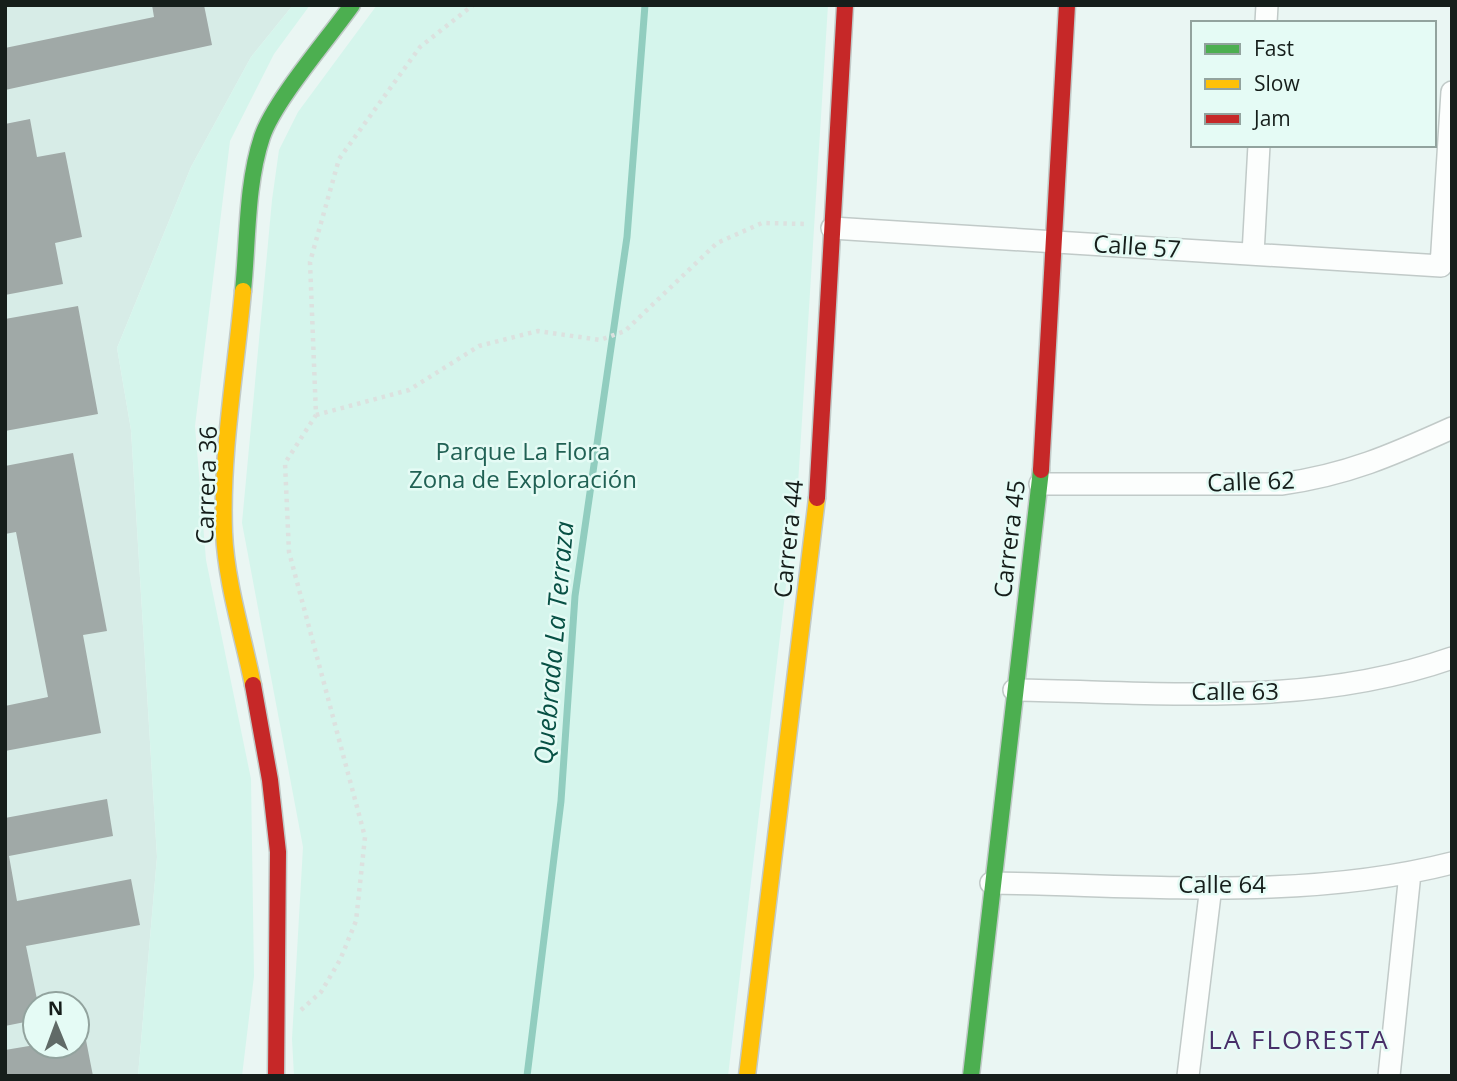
<svg xmlns="http://www.w3.org/2000/svg" width="1457" height="1081" font-family="'Open Sans',sans-serif">
<style>
.built{fill:#d7ece7;fill-rule:evenodd}
.green{fill:#d5f5ec}
.lines{fill:none;stroke-linecap:round;stroke-linejoin:round}
.stream{stroke:#91cdbf;stroke-width:7}
.building{fill:#a0a9a7}
.street-casing{stroke:#c1cac8;stroke-width:24}
.fast-casing{stroke:#c1cac8;stroke-width:19}
.slow-casing{stroke:#c1cac8;stroke-width:19}
.jam-casing{stroke:#c1cac8;stroke-width:19}
.path{stroke:#dce1df;stroke-width:4.5;stroke-dasharray:3.5 5;stroke-linecap:butt}
.street{stroke:#fcfefd;stroke-width:21}
.fast{stroke:#4caf50;stroke-width:16}
.slow{stroke:#ffc107;stroke-width:16}
.jam{stroke:#c62828;stroke-width:16}
.labels{text-anchor:middle;stroke-width:5;stroke-linejoin:round;paint-order:stroke}
.street-label{font-size:24px;fill:#161e1b;stroke:#e5fbf5}
.park-label{font-size:24px;fill:#206154;stroke:#e5fbf5}
.water-label{font-size:26px;font-style:italic;fill:#075044;stroke:#e5fbf5}
.neighbourhood-label{font-size:26px;letter-spacing:2px;fill:#482e68;stroke:#e5fbf5}
</style>
<rect width="100%" height="100%" fill="#eaf6f3"/>
<path class="built" d="M5,5H293L251,57L191,167L117,348L131,430L157,857L138,1076H5ZM35,1004H77V1046H35Z"/>
<path class="green" d="M293,5H310L274,54L230,141L195,426L206,560L251,779L254,976L242,1076H138L157,857L131,430L117,348L191,167L251,57Z
M377,5H828L798,484L728,1076H294L292,1039L303,847L242,523L272,200L279,150L298,112Z"/>
<g class="lines">
<path class="stream" d="M527,1076L561,801L575,596L627,237L645,5"/>
</g>
<path class="building" d="M152,5H204L212,45L5,90V48L154,17Z
M30,119L37,157L65,152L82,237L55,243L63,284L5,295V124Z
M78,306L98,414L5,431V319Z
M73,453L107,631L83,635L101,733L5,751V706L48,697L16,532L5,534V466Z
M107,799L113,836L9,856L17,901L131,879L140,925L26,946L38,1004H35V1020L5,1026V818Z
M85,1035L93,1076H5V1050L35,1045L77,1046V1037Z"/>
<g class="lines">
<g class="street-casing">
<path id="street" d="M1266,23L1267,5
M832,228L1441,266L1452,92
M1253,254L1259,145
M1040,484H1281C1347,475 1392,455 1452,428
M1014,690C1162,692 1309,708 1452,658
M991,883C1143,885 1304,901 1452,863
M1188,1076L1211,886
M1389,1076L1410,873"/>
</g>
<g class="fast-casing">
<path id="fast" d="M243,291C248,242 246,185 262,137C274,101 328,39 352,5
M971,1076L1041,470"/>
</g>
<g class="slow-casing">
<path id="slow" d="M243,291C236,370 221,452 224,532C226,583 243,635 253,685
M747,1076L817,498"/>
</g>
<g class="jam-casing">
<path id="jam" d="M1041,470L1067,5
M817,498L845,5
M253,685L270,780L278,852L276,1076"/>
</g>
<path class="path" d="M316,415L409,390L479,346L538,331L600,340L625,331L717,243L762,223L808,224
M301,1010L321,992L340,960L356,921L365,837L289,552L285,463L316,415L310,262L339,159L420,47L473,5"/>
<use href="#street" class="street"/>
<use href="#fast" class="fast"/>
<use href="#slow" class="slow"/>
<use href="#jam" class="jam"/>
</g>
<g class="labels">
<g class="street-label">
<text transform="translate(1137 247) rotate(4)" y="8">Calle 57</text>
<text transform="translate(1251 482) rotate(-2)" y="8">Calle 62</text>
<text transform="translate(207 485) rotate(-88)" y="8">Carrera 36</text>
<text transform="translate(789 539) rotate(-84)" y="8">Carrera 44</text>
<text transform="translate(1010 539) rotate(-83)" y="8">Carrera 45</text>
<text x="1235" y="700">Calle 63</text>
<text x="1222" y="893">Calle 64</text>
</g>
<g class="park-label">
<text x="523" y="460">Parque La Flora<tspan x="523" dy="28">Zona de Exploración</tspan></text>
</g>
<g class="water-label">
<text transform="translate(554 643) rotate(-85)" y="9">Quebrada La Terraza</text>
</g>
<g class="neighbourhood-label">
<text x="1299" y="1049">LA FLORESTA</text>
</g>
</g>
<rect width="1457" height="1081" fill="none" stroke="#161e1b" stroke-width="14"/>
<rect x="1191" y="21" width="245" height="126" fill="#e5fbf5" stroke="#92a39e" stroke-width="2"/>
<rect x="1205" y="44" width="35" height="10" fill="#4caf50" stroke="#92a39e" stroke-width="2"/>
<text x="1254" y="56" font-size="21" fill="#161e1b">Fast</text>
<rect x="1205" y="79" width="35" height="10" fill="#ffc107" stroke="#92a39e" stroke-width="2"/>
<text x="1254" y="91" font-size="21" fill="#161e1b">Slow</text>
<rect x="1205" y="114" width="35" height="10" fill="#c62828" stroke="#92a39e" stroke-width="2"/>
<text x="1254" y="126" font-size="21" fill="#161e1b">Jam</text>
<g transform="translate(56 1025) rotate(359)"><circle r="33" fill="#e5fbf5" stroke="#92a39e" stroke-width="2"/>
<path d="M0-5L12 26L0 18L-12 26Z" fill="#606a67"/>
<text y="-10" font-size="19" font-weight="bold" text-anchor="middle" fill="#161e1b">N</text>
</g>
</svg>
